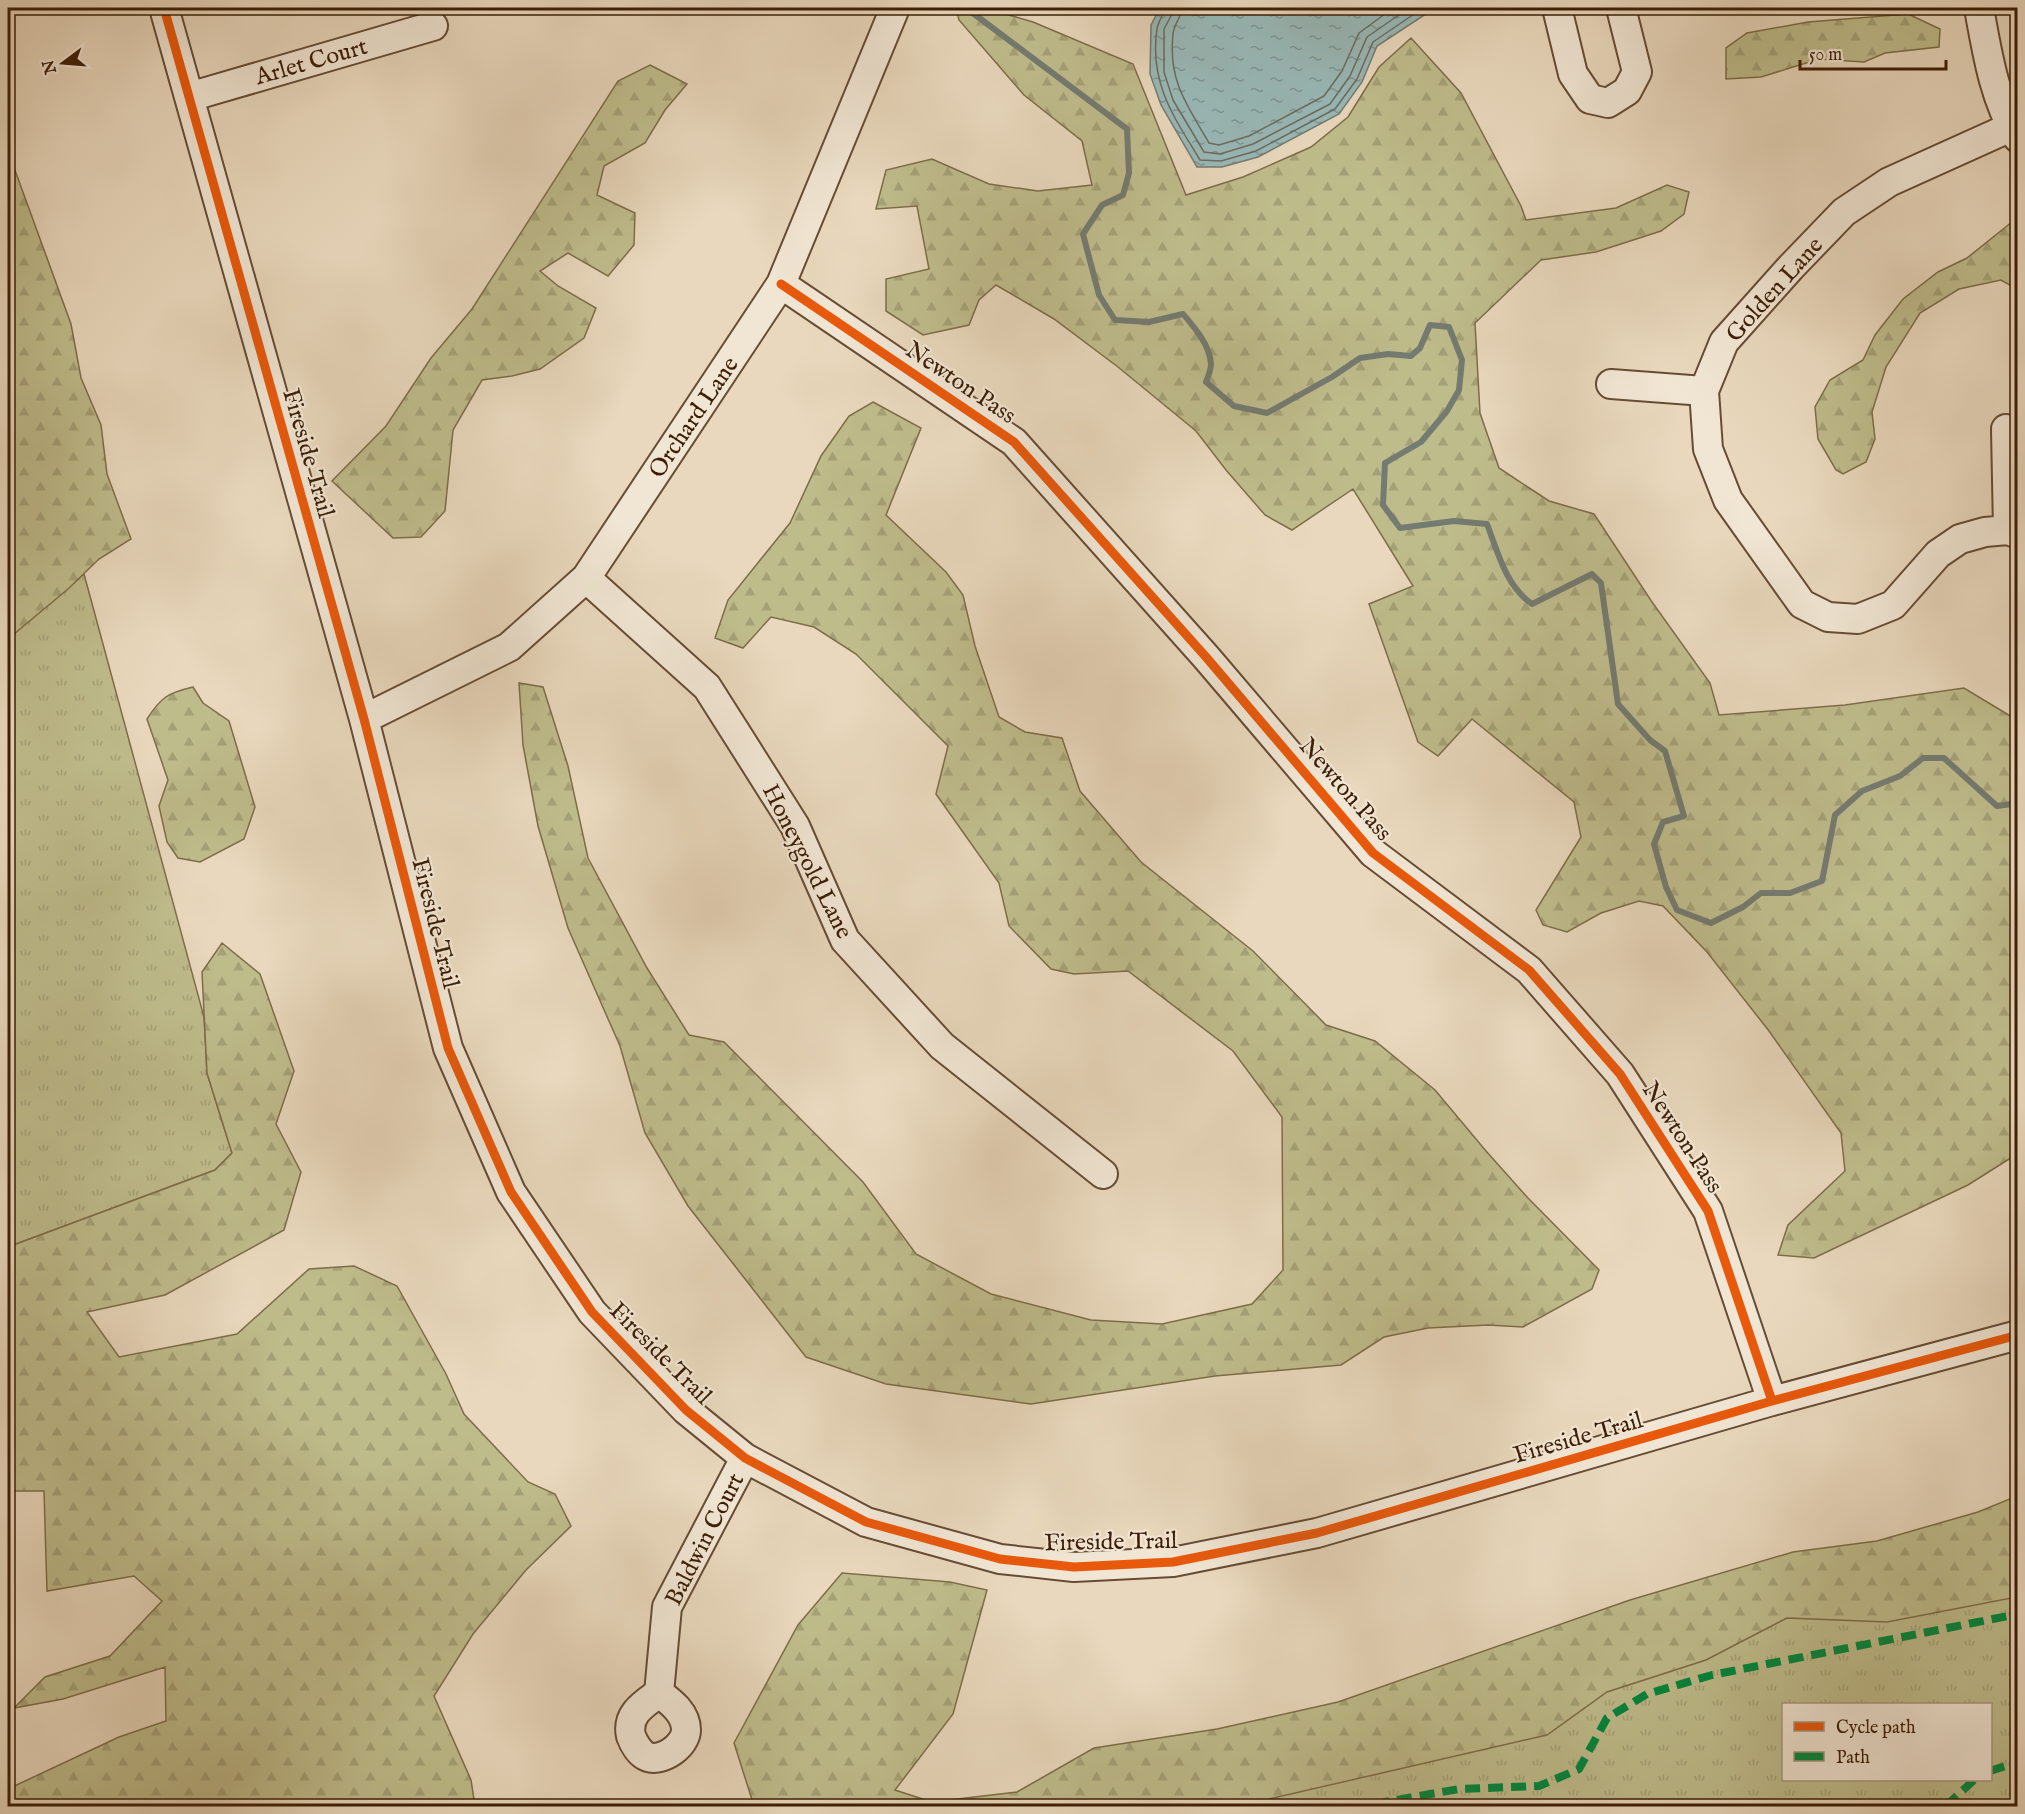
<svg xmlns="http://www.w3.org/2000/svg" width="2025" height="1814" font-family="'IM FELL English',serif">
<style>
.grass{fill:url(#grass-tufts);stroke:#7e6d49;stroke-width:1.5;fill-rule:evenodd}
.forest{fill:url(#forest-firs);stroke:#7e6d49;stroke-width:1.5}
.water{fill:url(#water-ripples);stroke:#747b71;stroke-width:1.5}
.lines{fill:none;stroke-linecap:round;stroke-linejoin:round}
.shore{stroke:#6a6c5f;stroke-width:1.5}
.stream{stroke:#747b71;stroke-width:6}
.minor-casing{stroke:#674c34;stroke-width:32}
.minor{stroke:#f1e6d4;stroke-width:28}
.quiet{stroke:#00873e;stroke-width:8;stroke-dasharray:15 8;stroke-linecap:butt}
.cycleway-casing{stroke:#f1e6d4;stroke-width:13}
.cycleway{stroke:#e8590c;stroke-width:9}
.labels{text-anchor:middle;stroke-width:4.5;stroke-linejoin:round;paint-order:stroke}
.street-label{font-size:24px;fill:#3c1e06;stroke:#f1e6d4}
</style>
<defs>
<pattern id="grass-tufts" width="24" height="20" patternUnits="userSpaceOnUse" patternTransform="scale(1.5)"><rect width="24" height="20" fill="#bfbc8c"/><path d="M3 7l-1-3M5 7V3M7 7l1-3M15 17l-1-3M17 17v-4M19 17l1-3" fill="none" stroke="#a5a177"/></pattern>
<pattern id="forest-firs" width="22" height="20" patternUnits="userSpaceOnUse" patternTransform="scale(1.5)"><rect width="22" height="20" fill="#bfbc8c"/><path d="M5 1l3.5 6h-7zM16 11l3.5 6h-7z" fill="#a5a177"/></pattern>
<pattern id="water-ripples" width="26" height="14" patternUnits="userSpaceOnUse" patternTransform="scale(1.5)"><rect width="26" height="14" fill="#99b9b8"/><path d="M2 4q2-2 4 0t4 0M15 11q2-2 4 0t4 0" fill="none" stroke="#7e9694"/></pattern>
</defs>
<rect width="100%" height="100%" fill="#e9d8bd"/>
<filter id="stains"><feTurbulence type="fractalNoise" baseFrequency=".00333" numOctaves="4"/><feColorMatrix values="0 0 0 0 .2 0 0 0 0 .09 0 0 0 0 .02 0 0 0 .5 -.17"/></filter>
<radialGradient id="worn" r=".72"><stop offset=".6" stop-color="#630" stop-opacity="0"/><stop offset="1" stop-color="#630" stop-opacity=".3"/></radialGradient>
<path class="grass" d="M84,574L204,1017L207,1073L232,1153L215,1170L8,1247V639Z
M2017,1542V1806H1066L1310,1733ZM1784,1704H1990V1780H1784Z"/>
<path class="forest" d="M956,8H985L1033,22L1133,64L1186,195L1243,177L1311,147L1348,117L1379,67L1411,38L1461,93L1521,206L1526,220L1616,208L1667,185L1689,192L1684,214L1661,231L1596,252L1541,260L1475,323L1480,413L1499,468L1549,501L1594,514L1652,602L1710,683L1719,715L1845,705L1964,688L2017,720V1154L1968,1185L1814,1258L1778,1255L1788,1225L1845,1171L1841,1133L1769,1031L1707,952L1663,906L1639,901L1601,913L1567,932L1543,925L1536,910L1581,837L1574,802L1472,719L1438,756L1418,742L1369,604L1413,586L1353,489L1292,530L1265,515L1226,470L1196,431L1118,367L1054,319L996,285L979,300L969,325L923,335L886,311V279L929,269L917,206L876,209L886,170L932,159L989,184L1038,191L1092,185L1082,141L1024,95L959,20Z
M1908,14L1940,29L1939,47L1885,53L1864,62L1819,59L1761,77L1726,79V48L1747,33L1808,22Z
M650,65L687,84L665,110L645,143L604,166L597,195L635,213L634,245L608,276L568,253L540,271L558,286L596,308L584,338L540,369L512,376L482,380L453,430L445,511L421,537L393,538L332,481L386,426L431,358L472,309L618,81Z
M8,155L12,162L71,324L81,378L101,425L107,474L131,539L99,559L68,589L8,639Z
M2017,218V289L2001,280L1959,289L1920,313L1886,367L1872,412L1875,439L1866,462L1843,474L1836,470L1818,439L1815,407L1830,380L1863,360L1875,335L1903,299L1938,272L1967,258Z
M873,402L921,428L886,515L946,572L963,595L975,646L999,717L1025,732L1062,738L1080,791L1141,862L1253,951L1326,1025L1375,1041L1435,1090L1486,1151L1528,1198L1599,1270L1592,1289L1523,1327L1488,1325L1428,1328L1384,1337L1341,1365L1215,1376L1031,1404L886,1384L806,1357L688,1206L645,1133L620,1046L568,928L538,826L523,745L519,683L543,687L568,766L588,858L647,968L689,1035L724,1042L863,1182L916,1254L991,1294L1091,1320L1162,1324L1252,1304L1283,1270L1282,1117L1233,1051L1128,971L1074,974L1051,969L1009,926L999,883L936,794L948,746L856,654L814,627L771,617L743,648L715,638L728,600L790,523L821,456L849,416Z
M193,687L203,703L229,721L255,807L244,839L200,862L178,858L167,842L159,806L168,780L147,719C161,697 168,693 193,687Z
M222,943L260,974L294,1071L276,1124L301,1172L284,1230L165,1295L87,1312L119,1357L237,1334L309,1269L354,1266L397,1286L446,1374L464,1414L528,1482L555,1494L571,1526L526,1570L473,1634L434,1696L471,1780L475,1806H8V1789L119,1737L166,1721L165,1667L63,1699L14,1708L45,1677L110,1656L162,1601L134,1576L47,1591L44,1491H8V1247L215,1170L232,1153L207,1073L202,972Z
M2017,1496V1597L1887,1622L1787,1618L1706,1660L1607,1692L1547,1735L1256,1802L1225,1806H754L734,1743L798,1625L842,1573L950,1582L987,1590L953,1714L895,1790L932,1802L1017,1792L1094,1748L1217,1729L1338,1702L1630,1600L1793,1552L1877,1541L1978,1512Z"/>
<path class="water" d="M1160,8H1435L1377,46L1362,82L1339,114L1258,157L1222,167H1197L1161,105L1150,74L1151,25Z"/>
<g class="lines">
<path class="shore" d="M1165,8C1164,15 1158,21 1157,29C1149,83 1174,117 1200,160L1221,161L1256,151L1335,109L1357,79L1373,42L1423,8
M1173,8L1172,14L1164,29V72L1173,100L1204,152L1220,154L1253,144L1330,104L1350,76L1367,37L1409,8
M1182,8C1181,18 1174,24 1173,34C1168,81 1187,105 1209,143L1219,145L1249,136L1324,96L1342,71L1359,33L1393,8"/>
<path class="stream" d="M966,8L1127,129L1129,173L1123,195L1102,205L1083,234L1099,295L1115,320L1149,322L1183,314C1195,328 1210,345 1211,364C1211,370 1208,377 1206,382L1234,406L1267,413L1332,377L1360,358L1388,354L1411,356L1420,348L1430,325L1449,327L1462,360L1459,390L1447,411L1421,442L1385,463L1383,505L1400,528L1454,521L1487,524C1498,553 1506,586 1532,604L1592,574L1601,583L1618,704L1650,740L1665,751L1684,816L1663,822L1654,844L1666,887L1677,910L1711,923L1743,907L1761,893H1790L1822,881L1835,815L1862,791L1900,776L1923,758H1944L1997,806L2018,803"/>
<g class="minor-casing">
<path id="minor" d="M164,8L364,719L448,1048L511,1192L592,1312L686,1410L745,1458L866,1522L1000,1559L1074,1567L1173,1562L1317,1533L1772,1401L2018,1335
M1557,8L1573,74L1590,99L1608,103L1627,91L1637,72L1621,8
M1979,8C1987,52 1994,99 2018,138
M189,97L433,26
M2011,127L1889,182L1844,212L1791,267L1724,342L1704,391L1708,449L1728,500L1802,604L1828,617L1858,619L1893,605L1938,554L1960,539L1985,532L2008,530L2018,534
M781,284L1014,442L1206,657L1373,853L1529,970L1620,1074L1708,1211L1772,1401
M1611,384L1704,391
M2006,429L2008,530
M586,578L707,687L795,826L845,940L942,1046L1103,1174
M364,719L509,647L586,578L781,284L895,8
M659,1693C671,1702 686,1713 686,1730C686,1745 663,1762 648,1757C640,1754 634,1744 631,1736C626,1714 644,1704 659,1693L667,1607L745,1458"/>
</g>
<use href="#minor" class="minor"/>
<path class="quiet" d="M1990,1771L2018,1762
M1375,1806L1385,1802L1459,1789L1539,1786L1579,1769L1607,1718L1647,1694L1712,1675L2018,1614
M1946,1806L1974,1780"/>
<g class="cycleway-casing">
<path id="cycleway" d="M164,8L364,719L448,1048L511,1192L592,1312L686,1410L745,1458L866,1522L1000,1559L1074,1567L1173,1562L1317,1533L1772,1401L2018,1335
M781,284L1014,442L1206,657L1373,853L1529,970L1620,1074L1708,1211L1772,1401"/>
</g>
<use href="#cycleway" class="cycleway"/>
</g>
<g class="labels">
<g class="street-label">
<text transform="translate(311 61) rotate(-16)" y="8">Arlet Court</text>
<text transform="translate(1774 289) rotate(-48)" y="8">Golden Lane</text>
<text transform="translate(961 382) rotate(34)" y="8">Newton Pass</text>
<text transform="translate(693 417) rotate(-56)" y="8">Orchard Lane</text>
<text transform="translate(309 453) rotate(74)" y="8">Fireside Trail</text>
<text transform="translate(1346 789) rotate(49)" y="8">Newton Pass</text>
<text transform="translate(808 861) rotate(63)" y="8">Honeygold Lane</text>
<text transform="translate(436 923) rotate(76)" y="8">Fireside Trail</text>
<text transform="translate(1683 1137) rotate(57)" y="8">Newton Pass</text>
<text transform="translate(661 1353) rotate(45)" y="8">Fireside Trail</text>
<text transform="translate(1578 1437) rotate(-16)" y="8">Fireside Trail</text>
<text transform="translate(704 1539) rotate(-63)" y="8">Baldwin Court</text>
<text transform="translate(1111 1541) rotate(-1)" y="8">Fireside Trail</text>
</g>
</g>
<rect width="2025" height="1814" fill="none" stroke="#e9d8bd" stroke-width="30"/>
<rect x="9" y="9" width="2007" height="1796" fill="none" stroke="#3c1e06" stroke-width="3"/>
<rect x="15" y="15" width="1995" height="1784" fill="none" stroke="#3c1e06" stroke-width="1.5"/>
<rect x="1782" y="1703" width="210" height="78" fill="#f1e6d4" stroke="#a99682" stroke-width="1.5"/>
<rect x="1794" y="1722" width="30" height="9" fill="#e8590c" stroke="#a99682" stroke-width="1.5"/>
<text x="1836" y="1733" font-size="18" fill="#3c1e06">Cycle path</text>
<rect x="1794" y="1752" width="30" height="9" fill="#00873e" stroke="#a99682" stroke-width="1.5"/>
<text x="1836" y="1763" font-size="18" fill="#3c1e06">Path</text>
<g transform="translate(63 63) rotate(254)" stroke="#f1e6d4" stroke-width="4.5" paint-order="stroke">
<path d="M0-4.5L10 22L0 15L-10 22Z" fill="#3c1e06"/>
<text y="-9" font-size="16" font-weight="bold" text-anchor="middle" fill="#3c1e06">N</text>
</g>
<path d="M1800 60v9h146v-9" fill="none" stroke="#3c1e06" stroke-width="3"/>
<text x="1809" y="60" font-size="18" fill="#3c1e06" stroke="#f1e6d4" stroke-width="4.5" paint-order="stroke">50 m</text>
<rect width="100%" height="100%" filter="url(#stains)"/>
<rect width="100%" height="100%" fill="url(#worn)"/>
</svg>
